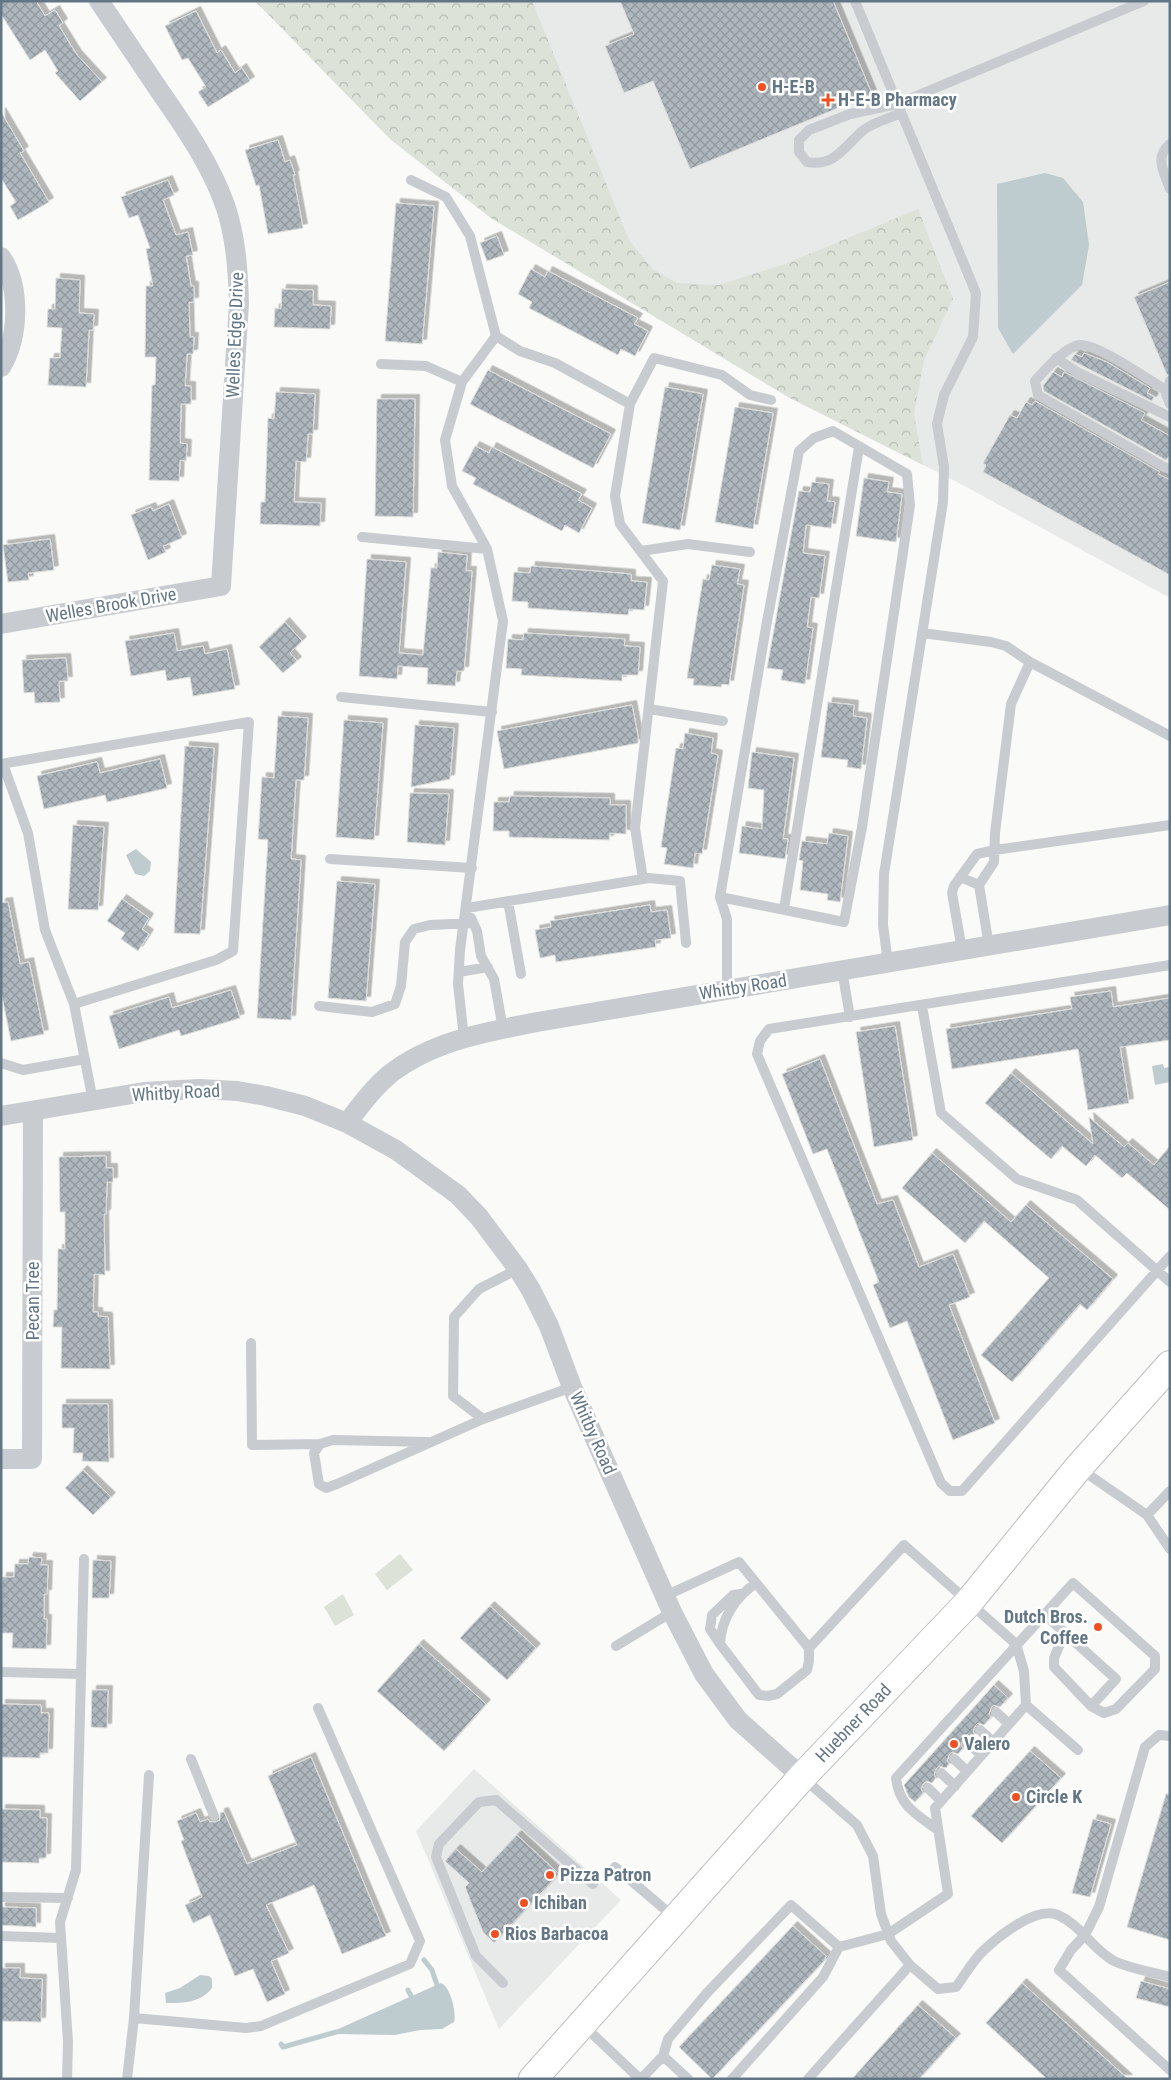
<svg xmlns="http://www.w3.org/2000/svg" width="1171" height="2080" font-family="'Roboto Condensed',sans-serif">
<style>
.built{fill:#e8e9e9}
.forest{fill:url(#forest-crowns)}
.park{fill:#dce2d8}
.water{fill:#becbcf}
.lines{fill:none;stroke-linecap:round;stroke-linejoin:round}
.stream{stroke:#becbcf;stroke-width:5}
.building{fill:url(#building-cross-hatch);stroke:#dcdcda;filter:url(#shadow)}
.primary-casing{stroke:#bbbfc3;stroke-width:30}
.service{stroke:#c8ccd0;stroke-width:10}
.minor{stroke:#c8ccd0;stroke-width:20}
.primary{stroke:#fff;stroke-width:28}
.poi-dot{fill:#f05021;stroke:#fff;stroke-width:2}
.labels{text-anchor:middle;stroke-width:5;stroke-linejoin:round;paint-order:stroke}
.poi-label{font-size:18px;font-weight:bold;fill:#637685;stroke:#fff;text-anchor:start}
.street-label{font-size:18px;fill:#637685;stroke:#fff}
</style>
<defs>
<pattern id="forest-crowns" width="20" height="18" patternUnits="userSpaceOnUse" patternTransform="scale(1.25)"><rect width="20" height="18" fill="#dce2d8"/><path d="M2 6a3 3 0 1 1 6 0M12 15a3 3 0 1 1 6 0" fill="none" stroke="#b6bcb5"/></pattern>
<pattern id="building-cross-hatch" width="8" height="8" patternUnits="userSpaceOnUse" patternTransform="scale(1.25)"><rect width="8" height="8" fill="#aeb7bd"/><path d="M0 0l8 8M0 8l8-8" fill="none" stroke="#91999f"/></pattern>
<filter id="shadow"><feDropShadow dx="4.5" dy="-4.5" stdDeviation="0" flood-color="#0004"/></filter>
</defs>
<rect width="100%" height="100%" fill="#fafaf8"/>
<path class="built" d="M255,1H1170V598L959,483L788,397L491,218L390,139Z
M474,1769L621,1900L499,2029L416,1831Z"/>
<path class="forest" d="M255,1H532L629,240L653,269L677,283L719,285L785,264L918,209L953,299L924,360L914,414L923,465L788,397L491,218L390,139Z"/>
<path class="park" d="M400,1554L413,1570L387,1590L375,1574Z
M343,1594L354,1615L335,1626L324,1607Z"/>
<path class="water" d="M1045,173L1063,178L1083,202L1089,245L1082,285L1013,354L998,328L997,184Z
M136,849L151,862L150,871L144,876L135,874L126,855Z
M1163,1064L1164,1068L1170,1067V1082L1155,1085L1152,1066Z
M200,1975L209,1976L212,1979V1988C200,2003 184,2003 166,2003L165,1993L180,1988Z
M441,1983C450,1986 457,2013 454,2022L442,2029L420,2030L395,2035L337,2034L336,2030Z"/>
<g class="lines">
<path class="stream" d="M424,1960L432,1970L437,1985
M408,1990L411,1996
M281,2044L283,2047L336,2032"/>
</g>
<path class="building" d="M1,1H36L45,16L55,10L63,23L59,26L77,55L102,82L80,101L55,73L58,71L45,50L30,60L1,14Z
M620,1H833L872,94L690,169L653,81L624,93L605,46L634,34Z
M196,11L217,53L221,50L235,73L242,68L250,81L208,107L198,92L206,87L188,58L182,60L165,26Z
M1,112L24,151L20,153L49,202L18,220L10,206L16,202L1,178Z
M278,140L285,162L290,160L295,175H293L303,228L268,234L259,185L256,186L245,150Z
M168,180L174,195L163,200L176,235L188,232L193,255L186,256L191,286H194V302H189L190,337H194L193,354H187L185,386H191V404H181L180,443L187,444L186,461L180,460L179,481L149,480L152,385H155L156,357H145L146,286H153L146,249L150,248L138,215L129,218L121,197Z
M396,203L434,206L422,344L385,341Z
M497,236L504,255L487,261L480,243Z
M531,269L545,277L548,271L638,318L634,324L648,331L635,356L621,349L618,355L529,308L532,302L518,294Z
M56,278L80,280L79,313L94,314L93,330H89L86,387L48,385L50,358H60L62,328L47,327L48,309H55Z
M1170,282V374L1167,375L1134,297Z
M282,289L313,290V305L331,306L330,329L274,327L275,308L281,309Z
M1084,353L1107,362L1150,388L1147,393L1154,397L1152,401L1071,360L1075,354L1082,357Z
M488,370L611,434L593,468L470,404Z
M1053,372L1062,377L1064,372L1145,413L1141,420L1170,436V455L1166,460L1044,391L1043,386Z
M665,387L703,394L680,530L642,523Z
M276,392L315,394L313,434H308L306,462L296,461L294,502L321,503L320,526L260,524L261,502H265L268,418L274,419Z
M377,399H415L413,517L375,516Z
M1035,401L1160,472L1158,474L1170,480V575L983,472L986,465L983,463L1010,415L1017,418L1026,402L1032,405Z
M735,407L773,413L753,529L715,522Z
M475,446L489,453L492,447L582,494L578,500L592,508L579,533L565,525L562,531L473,484L476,478L462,471Z
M864,478L889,482L887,492L902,494L896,542L856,536Z
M812,482L829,484L827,501L835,502L831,528L806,525L803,553L825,556L819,598L811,597L807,627L813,628L805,684L781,680L783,670L767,668L799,491L810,492Z
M169,504L182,538L163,546L166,552L148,560L131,515L151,507L153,511Z
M50,539L54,570L28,573L29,580L8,582L3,545Z
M438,552L467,555L466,571H472L464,671H457L455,686L427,684L428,668L398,666L397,679L359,676L367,559L406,562L399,653L423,655L431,568H437Z
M712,565L740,569L737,584L744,585L729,685L722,684L721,687L693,685L694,679L687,678L703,579L709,580Z
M531,566L631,574V581L647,582L644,610L629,609L628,615L528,608V602L512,601L514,572L530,573Z
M285,622L302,641L290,653L297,661L283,673L259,647Z
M174,633L177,651L203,646L205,654L227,649L235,689L193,696L190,677L167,681L165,670L131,676L125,641Z
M524,633L625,639L624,646L640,647L638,675H622V681L521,675L522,669L506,668L508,639L523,640Z
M66,658L68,681H59L60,702L35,703L34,692L24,693L22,660Z
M828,702L854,705L853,716L867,718L861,769L847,767L848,760L821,757Z
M632,705L638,736V743L504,769L497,731Z
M278,716L308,718L304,780H296L291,859L301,860L291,1020L257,1018L268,840L258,839L262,777L274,778Z
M344,720L383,723L374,840L336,837Z
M415,725L454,728L450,779L411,787Z
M685,733L713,738L711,753L718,755L702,854L695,853L693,868L664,864L667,848L661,847L676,748L683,749Z
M185,746L214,748L200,934L174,933Z
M752,752L794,758L783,839H788L785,859L739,853L742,826L762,829L764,790L748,788Z
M160,759L167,788L107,802L105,795L44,809L37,776L97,762L100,773Z
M410,793L449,794L445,845L407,842Z
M510,796L610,798V805H626V834L610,833L609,840L509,837V831H493L494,802H509Z
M73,825L104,827L98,910L68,909Z
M829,833L848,836L840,902L827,900L828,894L800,890L803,861L799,860L802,841L827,844Z
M337,881L375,884L366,1001L328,998Z
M122,899L149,918L142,929L149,934L138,951L121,939L125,933L107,921Z
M8,902L20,964L29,962L44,1034L11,1041L1,991V903Z
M650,905L651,912L667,910L671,938L655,940L656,947L556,962L555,955L540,958L535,930L551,927L550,921Z
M231,990L240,1018L181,1036L179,1030L119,1049L109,1016L169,997L172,1008Z
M1111,991L1113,1007L1170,998V1040L1120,1047L1129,1103L1088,1110L1078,1049L952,1069L946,1029L1072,1009L1070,997Z
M895,1026L913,1140L874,1147L856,1032Z
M820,1059L877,1204L893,1200L919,1267L953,1254L970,1297L949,1305L995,1423L953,1440L907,1321L890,1328L873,1285L879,1282L827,1149L813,1154L782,1074Z
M1011,1073L1093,1144L1089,1117L1124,1147L1128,1143L1154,1165L1170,1146V1210L1127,1173L1122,1178L1095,1155L1086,1166L1062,1146L1051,1159L985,1103Z
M932,1153L1011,1222L1026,1205L1113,1279L1087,1310L1080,1304L1012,1382L981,1355L1049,1278L984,1221L965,1243L902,1188Z
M106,1156V1168H113V1182H107L106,1214H104L105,1275L94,1274L93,1312H98V1316L108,1317L110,1369L61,1368L62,1327H53L54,1310H57L58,1249H65V1212H60L59,1157Z
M62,1404H108L109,1462L82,1461L83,1453H73L74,1428H62Z
M83,1470L111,1497L93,1515L65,1488Z
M29,1557L42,1558L41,1565H48L47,1594H44V1619H47L46,1649L12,1648L13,1633H1L2,1577H14L15,1564H28Z
M93,1560L111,1561L109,1598H92Z
M490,1606L536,1648L507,1680L460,1638Z
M419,1644L486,1704L444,1751L377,1691Z
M994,1685L1008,1698L1000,1707L994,1705L991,1708L989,1714L991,1717L984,1725L978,1723L975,1726L973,1732L975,1735L973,1738L966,1736L963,1739L961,1745L963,1748L958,1754L952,1752L949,1755L947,1761L949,1764L946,1768L939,1766L936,1769L934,1775L936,1778L932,1783L927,1781L923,1784L921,1789L923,1793L915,1802L909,1797L904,1785Z
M92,1690H108L107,1728L91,1727Z
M1,1704L41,1705V1713H49L48,1753H40V1758L1,1757Z
M1030,1751L1061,1778L1002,1843L971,1816Z
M311,1757L386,1936L342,1954L314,1885L266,1905L289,1953L271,1961L285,1994L267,2002L253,1969L235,1976L210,1915L193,1923L185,1905L202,1897L181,1841L184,1840L177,1821L196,1813L200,1822L208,1819L210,1822H216L220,1820V1813L224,1812L247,1864L297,1845L268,1776Z
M1166,1794H1170V1940L1127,1927Z
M1,1809L40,1810V1818H47L46,1858H39V1863L1,1862Z
M1093,1819L1111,1824L1090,1897L1072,1893Z
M517,1835L559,1874L494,1943L483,1932L465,1887L469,1883L445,1861L456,1849L482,1872Z
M1,1907L36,1908V1927L1,1925Z
M793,1926L826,1956L824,1961L712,2079L679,2047Z
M1,1968H20V1978L42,1979L41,2022L1,2021Z
M1141,1981L1170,1989V2007L1136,1998Z
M1022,1983L1128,2079H1047L986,2023Z
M918,2005L956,2038L919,2079H852Z"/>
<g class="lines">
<g class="primary-casing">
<g id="primary">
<path id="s1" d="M533,2079L802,1777L968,1603L1078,1468L1170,1365"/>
</g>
</g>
<path class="service" d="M855,1L976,293L973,337L944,395L937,424L944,467L943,502L884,874L883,925L888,963
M901,113C890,118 875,122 865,129C844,145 837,167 807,162L799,152V140L809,130L850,114L897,104L1144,1
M1170,144C1154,157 1164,172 1170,189
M411,180L446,197L470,236L496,336L520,351L555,363L630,404
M1056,358L1077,372L1170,417
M381,364L426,366L462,382
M1170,381L1166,394L1170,404
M1167,391C1149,380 1097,343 1079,345C1065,347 1044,371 1035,381L1038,395L1164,467L1170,469
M362,537L487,549
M641,551L688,544L750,552
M922,633L991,642L1006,646L1030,662L1170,736
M341,697L492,712
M649,709L723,721
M1,764L249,722L233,951L216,960L74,1004
M3,764L28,833L45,930L74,1004L93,1101
M330,859L472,868
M960,877L979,885
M643,879L635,828L663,581L620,524L615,496L630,404L654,358L722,375L750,395L771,400
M720,897L844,922L862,827L910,505L907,474L833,431L814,438L799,451L766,627L720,897L727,919V990
M508,901L521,974
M467,908L649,878L680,881L686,943
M784,909L859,447
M471,918L477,931L481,956L494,979L503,1029
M989,946L979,885L994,862L995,833L1011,704L1030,662
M962,950L952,893L954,886L977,854L995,850L1170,825
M1170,965L769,1029L760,1041L757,1054L941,1483L950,1491H962L1170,1256
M842,970L850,1017
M459,972L488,967
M319,1006L372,1012L395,1004L401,986L405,942L414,929L430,925L473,923
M922,1006L941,1113L1017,1179L1077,1200L1170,1282
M464,1038L458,984L460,950L503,621L487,549L452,486L445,440L462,382L496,336
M1,1063L23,1070L85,1059
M518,1269L479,1289L454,1317L453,1396L483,1419L572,1387
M251,1343L252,1445L320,1444
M429,1442L333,1440L320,1444L314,1453L319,1484L326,1488L337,1484L483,1419
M1079,1468L1147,1515L1170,1549
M1147,1515L1170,1491
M756,1583C736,1597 721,1618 720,1644L759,1695L768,1696L777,1694L807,1670L809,1661V1648
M1044,1614L1116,1679L1091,1706
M720,1644L710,1629L712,1615L733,1595L741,1594
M616,1646L672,1612
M1,1672L81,1674
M1026,1705L1078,1750
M996,1712L1009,1724
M980,1730L993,1742
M1170,1736L1159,1735L1145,1747L1099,1907L1085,1935L1071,1950L1059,1970L1170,2070
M968,1743L981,1755
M191,1759L214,1816
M954,1759L967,1771
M941,1773L955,1786
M802,1777L857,1825L873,1856L881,1914L891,1941L910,1965L938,1989L956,1987C965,1975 973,1960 984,1950C999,1936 1036,1906 1058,1915C1081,1925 1093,1950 1114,1961C1131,1969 1152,1972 1170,1977
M928,1788L941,1801
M938,1830C917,1815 899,1806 896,1778L1073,1583L1155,1656V1669L1116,1709L1104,1713L1091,1706L1054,1667V1658L1065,1632
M615,1867L675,1918
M1,1897L68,1898
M1,1936L60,1938
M503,1983L476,1956L436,1857L439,1844L479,1802L496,1800L593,1884
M134,2018L246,2028L261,2026L410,1964L420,1941L318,1708
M583,2025L640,2079
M663,2056L688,2079
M67,2079L68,2042L60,1922L76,1870L84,1559
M127,2079L134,2018L149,1775
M641,2079L663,2056L668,2039L706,1994L791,1905L839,1947L888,1934L948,1894L935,1808L1026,1705L1024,1671L1016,1644L904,1545L809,1648L739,1562L665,1596
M732,2079L823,1977L839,1947
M808,2079L910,1965"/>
<path class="minor" d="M1,257C21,287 19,337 1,367
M1,624L221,586L239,303C238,271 236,237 225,205C210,163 184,126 159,90C139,60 119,31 99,1
M1,1116L144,1092L200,1089L237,1091L266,1096L305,1106L347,1123L396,1150L458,1195L479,1217L518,1269L531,1290L549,1326L572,1387L672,1612L704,1674L738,1720L802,1777
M347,1123C360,1106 373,1088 390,1074C432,1041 486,1032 537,1022L1170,915
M1,1459H32L33,1111"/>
<use href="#primary" class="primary"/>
</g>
<g class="poi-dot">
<circle cx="762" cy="87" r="5"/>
<path d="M825.5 92.5h5v5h5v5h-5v5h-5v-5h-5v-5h5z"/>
<circle cx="1098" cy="1627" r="5"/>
<circle cx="954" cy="1744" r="5"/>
<circle cx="1016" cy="1797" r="5"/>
<circle cx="550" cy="1875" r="5"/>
<circle cx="524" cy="1903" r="5"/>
<circle cx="495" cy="1934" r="5"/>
</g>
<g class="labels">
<g class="poi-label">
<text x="772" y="93">H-E-B</text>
<text x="838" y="106">H-E-B Pharmacy</text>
<text x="1088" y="1623" text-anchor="end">Dutch Bros.<tspan x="1088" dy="21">Coffee</tspan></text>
<text x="964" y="1750">Valero</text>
<text x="1026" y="1803">Circle K</text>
<text x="560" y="1881">Pizza Patron</text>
<text x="534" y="1909">Ichiban</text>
<text x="505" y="1940">Rios Barbacoa</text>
</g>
<g class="street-label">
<text transform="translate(235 335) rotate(-88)" y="6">Welles Edge Drive</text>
<text transform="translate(111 605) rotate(-10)" y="6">Welles Brook Drive</text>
<text transform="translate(743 987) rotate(-9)" y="6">Whitby Road</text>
<text transform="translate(176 1093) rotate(-3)" y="6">Whitby Road</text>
<text transform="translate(33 1301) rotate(-90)" y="6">Pecan Tree</text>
<text transform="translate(593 1433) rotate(66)" y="6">Whitby Road</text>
<text dy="6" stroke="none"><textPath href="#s1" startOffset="479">Huebner Road</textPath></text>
</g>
</g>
<rect width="1171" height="2080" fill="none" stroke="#637685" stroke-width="5"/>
</svg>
